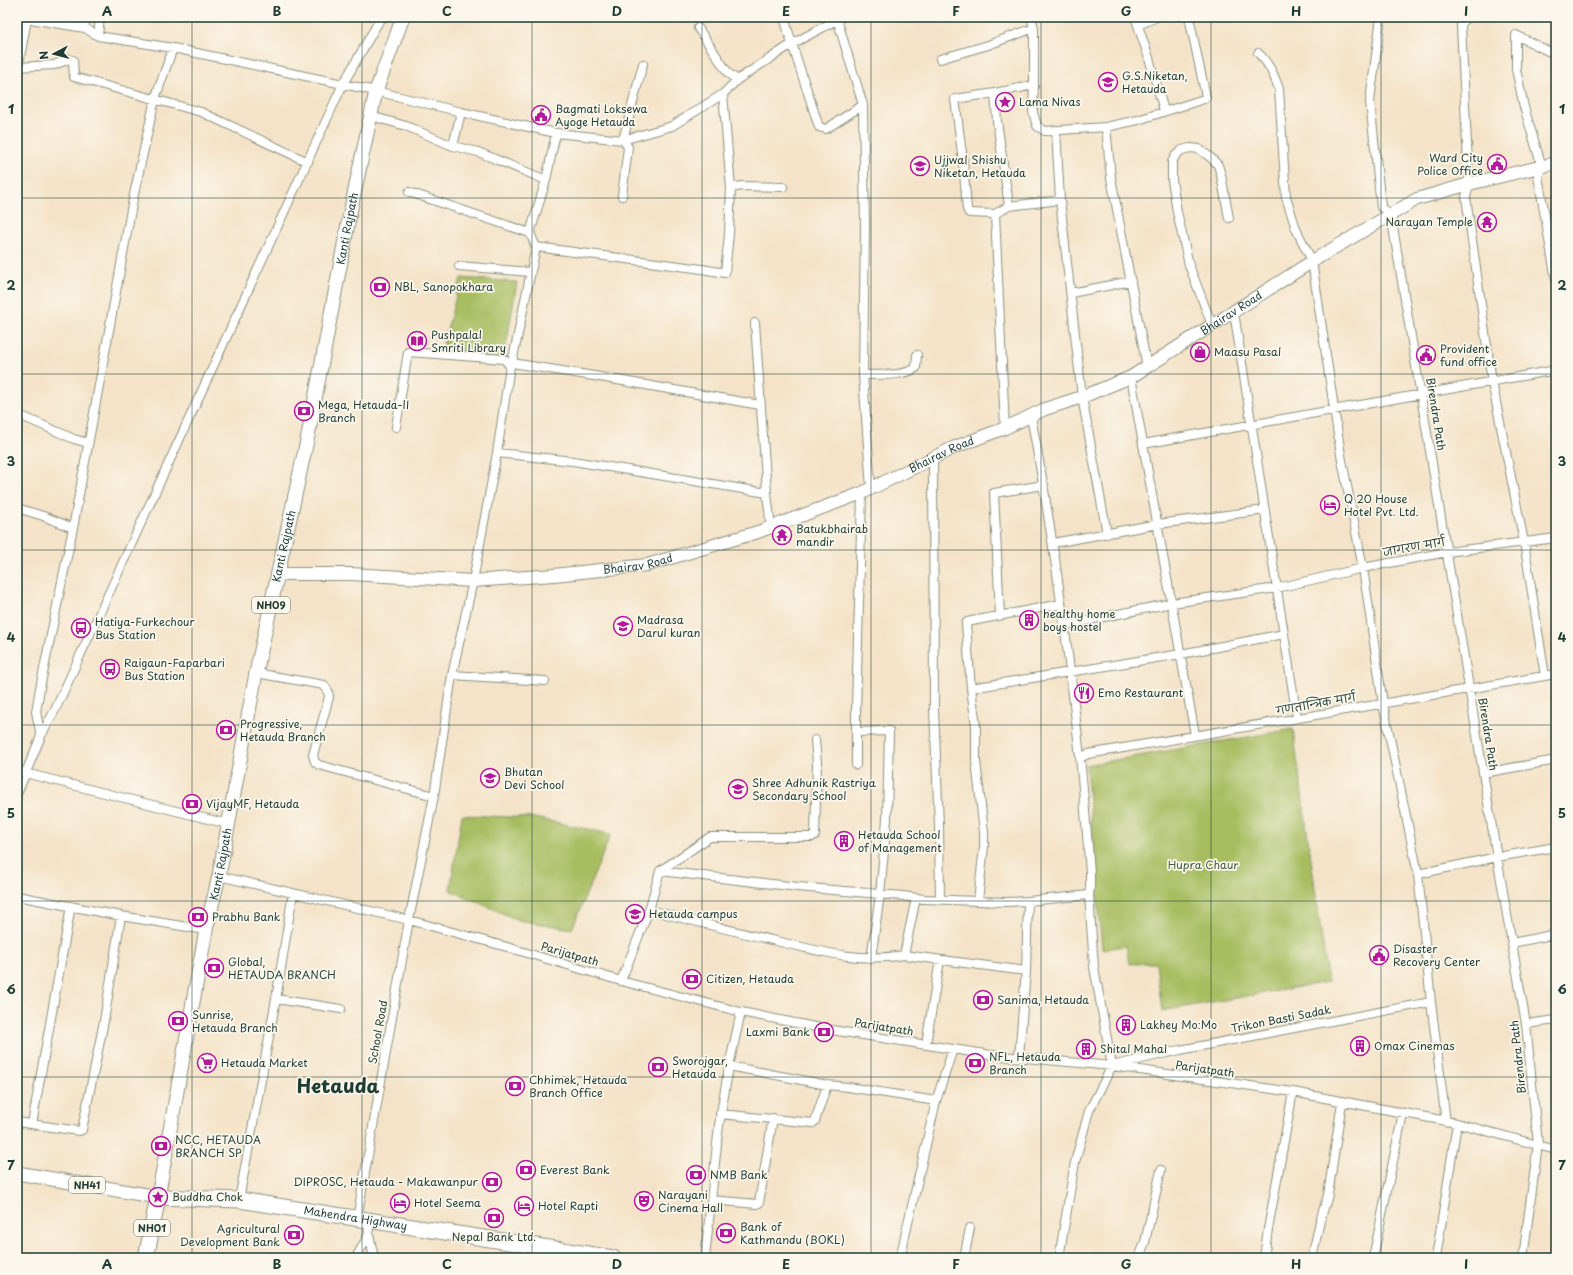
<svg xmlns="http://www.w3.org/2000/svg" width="1573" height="1275" font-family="'Playpen Sans','Playpen Sans Deva',sans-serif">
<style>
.green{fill:#a7bd61;stroke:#637d4a}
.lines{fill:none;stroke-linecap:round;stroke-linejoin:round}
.street-casing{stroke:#8a907e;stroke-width:10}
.secondary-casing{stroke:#8a907e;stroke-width:14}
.primary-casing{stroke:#8a907e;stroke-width:15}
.highway-casing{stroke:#8a907e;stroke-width:17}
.street{stroke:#fff;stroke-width:8}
.secondary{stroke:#fff;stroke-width:12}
.primary{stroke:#fff;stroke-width:13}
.highway{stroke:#fff;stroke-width:15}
.grid{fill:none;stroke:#1f3d34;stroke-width:1;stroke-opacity:0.55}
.labels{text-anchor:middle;stroke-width:3.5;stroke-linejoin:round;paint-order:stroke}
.shield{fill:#fbf7ec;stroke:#61756b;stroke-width:1}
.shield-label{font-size:10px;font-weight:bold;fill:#1f3d34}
.poi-label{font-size:11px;fill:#1f3d34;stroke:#fbf7ec;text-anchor:start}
.street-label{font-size:11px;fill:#1f3d34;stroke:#fbf7ec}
.park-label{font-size:11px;fill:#415d3f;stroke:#fbf7ec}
.town-label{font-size:19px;font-weight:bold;fill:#1f3d34;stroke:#fbf7ec}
.neatline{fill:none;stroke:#1f3d34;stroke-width:1.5}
.grid-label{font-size:13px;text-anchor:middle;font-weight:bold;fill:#1f3d34}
</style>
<rect width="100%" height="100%" fill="#fbf7ec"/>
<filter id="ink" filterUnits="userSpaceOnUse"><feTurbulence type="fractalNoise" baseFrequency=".025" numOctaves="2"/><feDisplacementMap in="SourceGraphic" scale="8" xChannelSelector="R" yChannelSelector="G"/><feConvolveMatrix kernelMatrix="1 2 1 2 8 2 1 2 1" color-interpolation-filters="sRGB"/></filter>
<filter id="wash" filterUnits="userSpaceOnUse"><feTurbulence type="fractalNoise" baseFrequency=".012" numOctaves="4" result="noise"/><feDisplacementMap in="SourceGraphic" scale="16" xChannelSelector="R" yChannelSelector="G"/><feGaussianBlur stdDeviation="0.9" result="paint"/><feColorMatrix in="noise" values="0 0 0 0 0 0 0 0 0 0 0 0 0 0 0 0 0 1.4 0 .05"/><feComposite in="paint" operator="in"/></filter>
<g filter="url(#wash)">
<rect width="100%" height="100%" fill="#f4e3c8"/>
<path class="green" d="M461,278L517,282L504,359L441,352Z
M1293,729L1328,982L1162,1011L1156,963L1129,964L1126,946L1102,949L1086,765Z
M462,815L535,818L611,834L572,929L518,920L450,890Z"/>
</g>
<g filter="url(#ink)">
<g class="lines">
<g class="street-casing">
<path id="street" d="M18,17L85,28L98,36L173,48L376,91L461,112L556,133L623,140L672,126L723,94L737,80L792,44L842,17
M84,17L85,28
M784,17L792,44L819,127L826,129L863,105
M1135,17L1149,58L1164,111
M1381,17L1370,101L1381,207L1391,215L1497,857L1526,1024L1538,1144L1523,1258
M1466,17L1461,25L1469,184L1466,197L1492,382L1524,542L1545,676
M837,19L863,105L865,227L863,375L871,489
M1138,25L1157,17
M698,28L728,73L737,80
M98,36L100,17
M1258,53C1269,63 1274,75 1279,89L1286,197L1296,229L1312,261L1341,455L1363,568L1383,704L1418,874L1431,1002L1446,1122
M1556,55L1516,35V69L1524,107L1542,167L1538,176L1556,280
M940,59L988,45L1034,28
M17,67L54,65L69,59L73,60L74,77L201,112L308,162
M17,74L27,19
M1034,85L1033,112L1037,126L1045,131L1106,127L1138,120L1204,99L1206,97L1189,17
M995,93L955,99L963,161L967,209L969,213L995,214L1005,428
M371,116L406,126L453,146L478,152L546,180
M1106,127L1111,178L1147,367
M1056,130L1060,200L1082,397L1107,534
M453,146L461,112
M731,188L742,186L783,187
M409,192L530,233
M622,196L628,147L623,140L643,64
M1009,206L1060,200
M995,214L1009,206L997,121L995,93L1034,85V28L1031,17
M536,247L702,269L725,273L729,234L731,188L723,94
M459,266L530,272
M1071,293L1131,281
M1234,312L1297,718
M755,323L767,493L771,528
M1212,325L1189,265L1177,212L1172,180V162L1176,155L1182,150L1190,148L1199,149L1210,157L1218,165L1221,175L1229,218
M512,363L600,377L760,405
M863,375C879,374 902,377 916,368L917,355
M1131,377L1195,735
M17,414L74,439L88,443
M1031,416C1052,529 1068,643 1080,757C1084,796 1087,834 1090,872V887L1089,895L1094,967L1112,1066L1089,1111L1075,1162L1059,1258
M396,427L408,352L504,359L510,366
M1143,444L1556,370
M497,453L573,461L767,493
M933,457L934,710L939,825L940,900
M17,508L43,516L73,528
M1053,543L1158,524L1265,510
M1000,615L994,493L1044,485
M1065,625L1172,603L1277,588L1363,568L1447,552L1556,538
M256,673L324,685L328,691L329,697L313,755L315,762L319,765L434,796
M452,675L545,681
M971,688L1181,654L1284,634
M856,732L889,731L887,819L880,894L871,959
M41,736L56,708L343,84L379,21L384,17
M1080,758L1088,754L1556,674
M856,765V711L862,493
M17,771L228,824
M1483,773L1556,760
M17,794L41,736L36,712L40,688L73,528L133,199L155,99L173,48
M660,871L798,887L903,896L924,899L1005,902L1028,901L1089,895
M1418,874L1497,857L1556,847
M219,876L409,920L507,947L621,981L741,1012L825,1029L991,1055L1112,1066L1293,1092L1457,1123L1556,1150
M17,896L121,916L206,930
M978,901L984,846V833L976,761V726L971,688L966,624L967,622L1061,604
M649,910C691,920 733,931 776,941C819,951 860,963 904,955L1026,971
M1512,943L1556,934
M904,955L916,898
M621,981L649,910L660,871L710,837H812L815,835L817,763L815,740
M276,999L341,1009
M1526,1024L1556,1020
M926,1044L940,960
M1019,1057L1026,971L1028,901
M1116,1065L1180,1050L1431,1002
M729,1066L827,1085L848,1087L936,1101
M720,1114L813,1123L815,1121L827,1085
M17,1122L79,1131L82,1130L104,1021L121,916
M32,1124L71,906
M239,1200L276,999L293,893
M711,1200L757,1204L759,1203L773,1118
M357,1219L409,920L434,796L452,675L473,581L497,453L510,366L512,363L536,247L530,233L546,180L556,133
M368,1221L369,1234L374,1258
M356,1258L369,1234
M705,1258L719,1125L729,1066L741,1012
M900,1258L936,1101L953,1049
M964,1258L970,1228
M1139,1258L1145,1242L1161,1170
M1264,1258L1268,1229L1293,1092
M1312,1258L1320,1221L1328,1195L1342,1102
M1373,1258L1403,1113
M1436,1258L1457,1123"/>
</g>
<g class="secondary-casing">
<g id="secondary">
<path id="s1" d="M278,574H350L473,581L554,575L647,565L758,532L862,493L955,447L1005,428L1045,409L1082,397L1131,377L1319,257L1417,199L1469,184L1556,163"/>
</g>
</g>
<g class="primary-casing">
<g id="primary">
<path id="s2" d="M17,1173L158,1197L206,930L219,876L256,673L308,436L350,213L376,91L403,17"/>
</g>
</g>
<g class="highway-casing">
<g id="highway">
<path id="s3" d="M146,1258L158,1197L239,1200L613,1258"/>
</g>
</g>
<use href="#street" class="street"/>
<use href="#secondary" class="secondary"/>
<use href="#primary" class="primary"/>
<use href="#highway" class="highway"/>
</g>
</g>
<path class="grid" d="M192,17V1258M362,17V1258M532,17V1258M702,17V1258M871,17V1258M1041,17V1258M1211,17V1258M1381,17V1258M17,198H1556M17,374H1556M17,550H1556M17,725H1556M17,901H1556M17,1077H1556"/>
<defs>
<g id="school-ring" transform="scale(1)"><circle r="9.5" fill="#fbf7ec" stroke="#b5179e" stroke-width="1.5"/><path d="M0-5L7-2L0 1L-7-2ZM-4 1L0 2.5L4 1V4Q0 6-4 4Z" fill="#b5179e"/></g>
<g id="sight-ring" transform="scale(1)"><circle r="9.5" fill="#fbf7ec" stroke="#b5179e" stroke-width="1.5"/><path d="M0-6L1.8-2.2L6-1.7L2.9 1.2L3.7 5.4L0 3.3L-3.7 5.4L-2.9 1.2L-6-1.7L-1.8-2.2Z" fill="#b5179e"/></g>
<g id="civic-ring" transform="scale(1)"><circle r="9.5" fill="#fbf7ec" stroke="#b5179e" stroke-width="1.5"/><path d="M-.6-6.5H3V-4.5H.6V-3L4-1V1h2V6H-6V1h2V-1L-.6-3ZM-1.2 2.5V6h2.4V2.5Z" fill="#b5179e"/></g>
<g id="temple-ring" transform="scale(1)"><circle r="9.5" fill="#fbf7ec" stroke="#b5179e" stroke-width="1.5"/><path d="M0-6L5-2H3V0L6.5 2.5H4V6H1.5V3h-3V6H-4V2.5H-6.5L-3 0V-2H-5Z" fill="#b5179e"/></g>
<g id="bank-ring" transform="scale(1)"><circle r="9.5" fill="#fbf7ec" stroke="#b5179e" stroke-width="1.5"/><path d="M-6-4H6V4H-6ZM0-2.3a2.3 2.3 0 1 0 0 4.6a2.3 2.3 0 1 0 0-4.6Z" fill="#b5179e"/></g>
<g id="library-ring" transform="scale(1)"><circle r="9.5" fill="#fbf7ec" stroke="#b5179e" stroke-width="1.5"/><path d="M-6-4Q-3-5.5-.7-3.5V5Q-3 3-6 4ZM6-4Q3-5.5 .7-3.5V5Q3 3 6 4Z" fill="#b5179e"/></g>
<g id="shop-ring" transform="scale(1)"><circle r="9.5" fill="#fbf7ec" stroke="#b5179e" stroke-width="1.5"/><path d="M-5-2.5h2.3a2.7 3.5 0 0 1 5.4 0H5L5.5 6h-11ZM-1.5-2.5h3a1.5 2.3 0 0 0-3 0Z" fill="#b5179e"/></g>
<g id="hotel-ring" transform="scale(1)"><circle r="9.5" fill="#fbf7ec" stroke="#b5179e" stroke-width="1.5"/><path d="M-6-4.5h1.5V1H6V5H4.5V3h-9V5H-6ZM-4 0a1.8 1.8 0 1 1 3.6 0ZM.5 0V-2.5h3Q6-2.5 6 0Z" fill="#b5179e"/></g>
<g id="building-ring" transform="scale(1)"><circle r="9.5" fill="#fbf7ec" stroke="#b5179e" stroke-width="1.5"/><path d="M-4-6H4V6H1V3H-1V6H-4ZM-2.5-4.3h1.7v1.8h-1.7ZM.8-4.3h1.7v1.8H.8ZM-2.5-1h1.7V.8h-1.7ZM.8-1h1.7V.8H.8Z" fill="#b5179e"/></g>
<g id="bus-ring" transform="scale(1)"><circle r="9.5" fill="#fbf7ec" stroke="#b5179e" stroke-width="1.5"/><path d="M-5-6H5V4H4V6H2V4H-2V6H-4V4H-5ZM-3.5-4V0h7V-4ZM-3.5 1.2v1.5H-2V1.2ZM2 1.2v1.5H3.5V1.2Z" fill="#b5179e"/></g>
<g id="restaurant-ring" transform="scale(1)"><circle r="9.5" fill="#fbf7ec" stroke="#b5179e" stroke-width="1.5"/><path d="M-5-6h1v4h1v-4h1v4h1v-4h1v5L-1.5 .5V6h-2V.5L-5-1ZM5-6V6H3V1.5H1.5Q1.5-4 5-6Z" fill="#b5179e"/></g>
<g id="university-ring" transform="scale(1)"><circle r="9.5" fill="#fbf7ec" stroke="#b5179e" stroke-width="1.5"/><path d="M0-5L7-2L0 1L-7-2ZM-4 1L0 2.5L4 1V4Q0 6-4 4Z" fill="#b5179e"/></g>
<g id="supermarket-ring" transform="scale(1)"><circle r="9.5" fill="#fbf7ec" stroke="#b5179e" stroke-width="1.5"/><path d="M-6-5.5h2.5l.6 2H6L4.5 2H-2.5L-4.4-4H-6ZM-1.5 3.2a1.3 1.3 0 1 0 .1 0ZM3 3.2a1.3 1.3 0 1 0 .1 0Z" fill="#b5179e"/></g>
<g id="theatre-ring" transform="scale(1)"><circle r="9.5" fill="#fbf7ec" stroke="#b5179e" stroke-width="1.5"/><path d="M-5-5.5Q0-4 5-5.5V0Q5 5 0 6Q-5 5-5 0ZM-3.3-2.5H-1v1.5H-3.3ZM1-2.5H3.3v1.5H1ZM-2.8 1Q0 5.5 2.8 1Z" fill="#b5179e"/></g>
</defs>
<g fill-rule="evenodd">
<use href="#school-ring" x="1108" y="82"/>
<use href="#sight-ring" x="1005" y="102"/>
<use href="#civic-ring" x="541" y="115"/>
<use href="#civic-ring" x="1497" y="164"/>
<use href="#school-ring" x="920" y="166"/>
<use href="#temple-ring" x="1487" y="222"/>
<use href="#bank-ring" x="380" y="287"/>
<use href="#library-ring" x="417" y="341"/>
<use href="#shop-ring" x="1200" y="352"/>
<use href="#civic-ring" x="1426" y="355"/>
<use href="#bank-ring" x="304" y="411"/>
<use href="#hotel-ring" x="1330" y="505"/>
<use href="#temple-ring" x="782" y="535"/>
<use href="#building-ring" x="1029" y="620"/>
<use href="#school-ring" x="623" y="626"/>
<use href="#bus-ring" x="81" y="628"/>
<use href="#bus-ring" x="110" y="669"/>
<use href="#restaurant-ring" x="1084" y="693"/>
<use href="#bank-ring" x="226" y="730"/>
<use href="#school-ring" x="490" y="778"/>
<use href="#school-ring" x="738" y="789"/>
<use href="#bank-ring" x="192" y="804"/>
<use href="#building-ring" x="844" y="841"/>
<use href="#university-ring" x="635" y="914"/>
<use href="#bank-ring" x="198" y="917"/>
<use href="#civic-ring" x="1379" y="955"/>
<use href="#bank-ring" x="214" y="968"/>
<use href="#bank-ring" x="692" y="979"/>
<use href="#bank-ring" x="983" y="1000"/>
<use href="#bank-ring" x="178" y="1021"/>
<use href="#building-ring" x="1126" y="1025"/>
<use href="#bank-ring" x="824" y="1032"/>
<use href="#building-ring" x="1360" y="1046"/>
<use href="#building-ring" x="1086" y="1049"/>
<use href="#supermarket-ring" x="207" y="1063"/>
<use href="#bank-ring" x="975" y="1063"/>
<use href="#bank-ring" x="658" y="1067"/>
<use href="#bank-ring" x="515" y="1086"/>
<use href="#bank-ring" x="161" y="1146"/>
<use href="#bank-ring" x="526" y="1170"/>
<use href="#bank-ring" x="696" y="1175"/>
<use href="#bank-ring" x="492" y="1182"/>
<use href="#sight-ring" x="158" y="1197"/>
<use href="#theatre-ring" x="644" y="1201"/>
<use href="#hotel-ring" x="400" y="1203"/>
<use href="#hotel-ring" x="524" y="1206"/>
<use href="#bank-ring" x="494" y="1218"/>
<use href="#bank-ring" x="726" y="1233"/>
<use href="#bank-ring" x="294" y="1235"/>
</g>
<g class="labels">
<g class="shield">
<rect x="252" y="597" width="38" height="16" rx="3"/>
<rect x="69" y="1177" width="36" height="16" rx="3"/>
<rect x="134" y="1220" width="36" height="16" rx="3"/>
</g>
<g class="shield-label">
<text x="271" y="609">NH09</text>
<text x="87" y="1189">NH41</text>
<text x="152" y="1232">NH01</text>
</g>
<g class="poi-label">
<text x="1122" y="80">G.S.Niketan,<tspan x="1122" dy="13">Hetauda</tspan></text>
<text x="1019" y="106">Lama Nivas</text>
<text x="555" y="113">Bagmati Loksewa<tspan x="555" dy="13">Ayoge Hetauda</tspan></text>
<text x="1483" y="162" text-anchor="end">Ward City<tspan x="1483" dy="13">Police Office</tspan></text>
<text x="934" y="164">Ujjwal Shishu<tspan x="934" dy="13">Niketan, Hetauda</tspan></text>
<text x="1473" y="226" text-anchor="end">Narayan Temple</text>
<text x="394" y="291">NBL, Sanopokhara</text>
<text x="431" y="339">Pushpalal<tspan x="431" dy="13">Smriti Library</tspan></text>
<text x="1440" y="353">Provident<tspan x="1440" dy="13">fund office</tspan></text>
<text x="1214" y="356">Maasu Pasal</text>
<text x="318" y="409">Mega, Hetauda-II<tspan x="318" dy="13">Branch</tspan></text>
<text x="1344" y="503">Q 20 House<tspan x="1344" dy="13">Hotel Pvt. Ltd.</tspan></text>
<text x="796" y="533">Batukbhairab<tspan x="796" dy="13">mandir</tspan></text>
<text x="1043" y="618">healthy home<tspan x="1043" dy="13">boys hostel</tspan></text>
<text x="637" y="624">Madrasa<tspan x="637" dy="13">Darul kuran</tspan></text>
<text x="95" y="626">Hatiya-Furkechour<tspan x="95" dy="13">Bus Station</tspan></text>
<text x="124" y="667">Raigaun-Faparbari<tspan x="124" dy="13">Bus Station</tspan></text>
<text x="1098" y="697">Emo Restaurant</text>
<text x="240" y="728">Progressive,<tspan x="240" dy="13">Hetauda Branch</tspan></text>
<text x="504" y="776">Bhutan<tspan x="504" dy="13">Devi School</tspan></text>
<text x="752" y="787">Shree Adhunik Rastriya<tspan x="752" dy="13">Secondary School</tspan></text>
<text x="206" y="808">VijayMF, Hetauda</text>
<text x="858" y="839">Hetauda School<tspan x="858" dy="13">of Management</tspan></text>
<text x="649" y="918">Hetauda campus</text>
<text x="212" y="921">Prabhu Bank</text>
<text x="1393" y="953">Disaster<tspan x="1393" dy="13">Recovery Center</tspan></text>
<text x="228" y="966">Global,<tspan x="228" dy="13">HETAUDA BRANCH</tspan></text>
<text x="706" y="983">Citizen, Hetauda</text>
<text x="997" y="1004">Sanima, Hetauda</text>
<text x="192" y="1019">Sunrise,<tspan x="192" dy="13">Hetauda Branch</tspan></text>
<text x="1140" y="1029">Lakhey Mo:Mo</text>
<text x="810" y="1036" text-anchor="end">Laxmi Bank</text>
<text x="1374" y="1050">Omax Cinemas</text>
<text x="1100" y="1053">Shital Mahal</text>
<text x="989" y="1061">NFL, Hetauda<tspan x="989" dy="13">Branch</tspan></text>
<text x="672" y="1065">Sworojgar,<tspan x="672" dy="13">Hetauda</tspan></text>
<text x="221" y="1067">Hetauda Market</text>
<text x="529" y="1084">Chhimek, Hetauda<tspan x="529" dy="13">Branch Office</tspan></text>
<text x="175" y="1144">NCC, HETAUDA<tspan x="175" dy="13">BRANCH SP</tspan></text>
<text x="540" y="1174">Everest Bank</text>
<text x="710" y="1179">NMB Bank</text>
<text x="478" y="1186" text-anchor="end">DIPROSC, Hetauda - Makawanpur</text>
<text x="658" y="1199">Narayani<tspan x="658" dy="13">Cinema Hall</tspan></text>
<text x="172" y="1201">Buddha Chok</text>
<text x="414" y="1207">Hotel Seema</text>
<text x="538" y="1210">Hotel Rapti</text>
<text x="740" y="1231">Bank of<tspan x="740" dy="13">Kathmandu (BOKL)</tspan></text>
<text x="280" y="1233" text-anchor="end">Agricultural<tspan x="280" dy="13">Development Bank</tspan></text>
<text x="494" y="1241" text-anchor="middle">Nepal Bank Ltd.</text>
</g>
<g class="street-label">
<text dy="4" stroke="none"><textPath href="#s2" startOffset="1130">Kanti Rajpath</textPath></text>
<text dy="4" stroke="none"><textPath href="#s1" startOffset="1009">Bhairav Road</textPath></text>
<text transform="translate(1436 414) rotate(81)" y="4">Birendra Path</text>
<text dy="4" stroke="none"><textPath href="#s1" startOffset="685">Bhairav Road</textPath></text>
<text dy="4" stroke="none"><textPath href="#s2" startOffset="806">Kanti Rajpath</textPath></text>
<text transform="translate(1414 547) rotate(-10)" y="4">जागरण मार्ग</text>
<text dy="4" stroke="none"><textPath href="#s1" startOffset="361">Bhairav Road</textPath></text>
<text transform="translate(1316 704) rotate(-10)" y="4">गणतान्त्रिक मार्ग</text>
<text transform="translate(1488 734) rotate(81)" y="4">Birendra Path</text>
<text dy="4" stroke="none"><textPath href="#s2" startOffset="482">Kanti Rajpath</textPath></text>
<text transform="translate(570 954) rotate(16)" y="4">Parijatpath</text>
<text transform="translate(1281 1019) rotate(-11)" y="4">Trikon Basti Sadak</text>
<text transform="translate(884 1027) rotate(9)" y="4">Parijatpath</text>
<text transform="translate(378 1032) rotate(-80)" y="4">School Road</text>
<text transform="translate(1518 1057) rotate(-96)" y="4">Birendra Path</text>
<text transform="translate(1205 1069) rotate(8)" y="4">Parijatpath</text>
<text dy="4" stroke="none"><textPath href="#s3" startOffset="261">Mahendra Highway</textPath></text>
</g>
<g class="park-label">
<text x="1203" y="869">Hupra Chaur</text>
</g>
<g class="town-label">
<text x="338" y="1093">Hetauda</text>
</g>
</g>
<rect width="1573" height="1275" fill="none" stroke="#fbf7ec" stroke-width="44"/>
<g transform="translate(54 54) rotate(263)" stroke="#fbf7ec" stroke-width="3" paint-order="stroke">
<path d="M0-3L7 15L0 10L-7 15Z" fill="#1f3d34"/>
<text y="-6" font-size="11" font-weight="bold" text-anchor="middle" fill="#1f3d34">N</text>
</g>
<rect x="22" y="22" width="1529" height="1231" class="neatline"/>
<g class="grid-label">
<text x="107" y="16">A</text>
<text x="277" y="16">B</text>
<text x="447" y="16">C</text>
<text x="617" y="16">D</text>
<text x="786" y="16">E</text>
<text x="956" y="16">F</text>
<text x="1126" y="16">G</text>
<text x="1296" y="16">H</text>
<text x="1466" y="16">I</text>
<text x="11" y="114">1</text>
<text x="1562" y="114">1</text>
<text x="11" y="290">2</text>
<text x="1562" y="290">2</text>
<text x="11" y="466">3</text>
<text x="1562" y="466">3</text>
<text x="11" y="642">4</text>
<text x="1562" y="642">4</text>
<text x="11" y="818">5</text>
<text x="1562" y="818">5</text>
<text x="11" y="994">6</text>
<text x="1562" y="994">6</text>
<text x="11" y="1170">7</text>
<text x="1562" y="1170">7</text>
<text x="107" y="1269">A</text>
<text x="277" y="1269">B</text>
<text x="447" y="1269">C</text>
<text x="617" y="1269">D</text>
<text x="786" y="1269">E</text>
<text x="956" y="1269">F</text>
<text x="1126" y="1269">G</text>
<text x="1296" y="1269">H</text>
<text x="1466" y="1269">I</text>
</g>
</svg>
